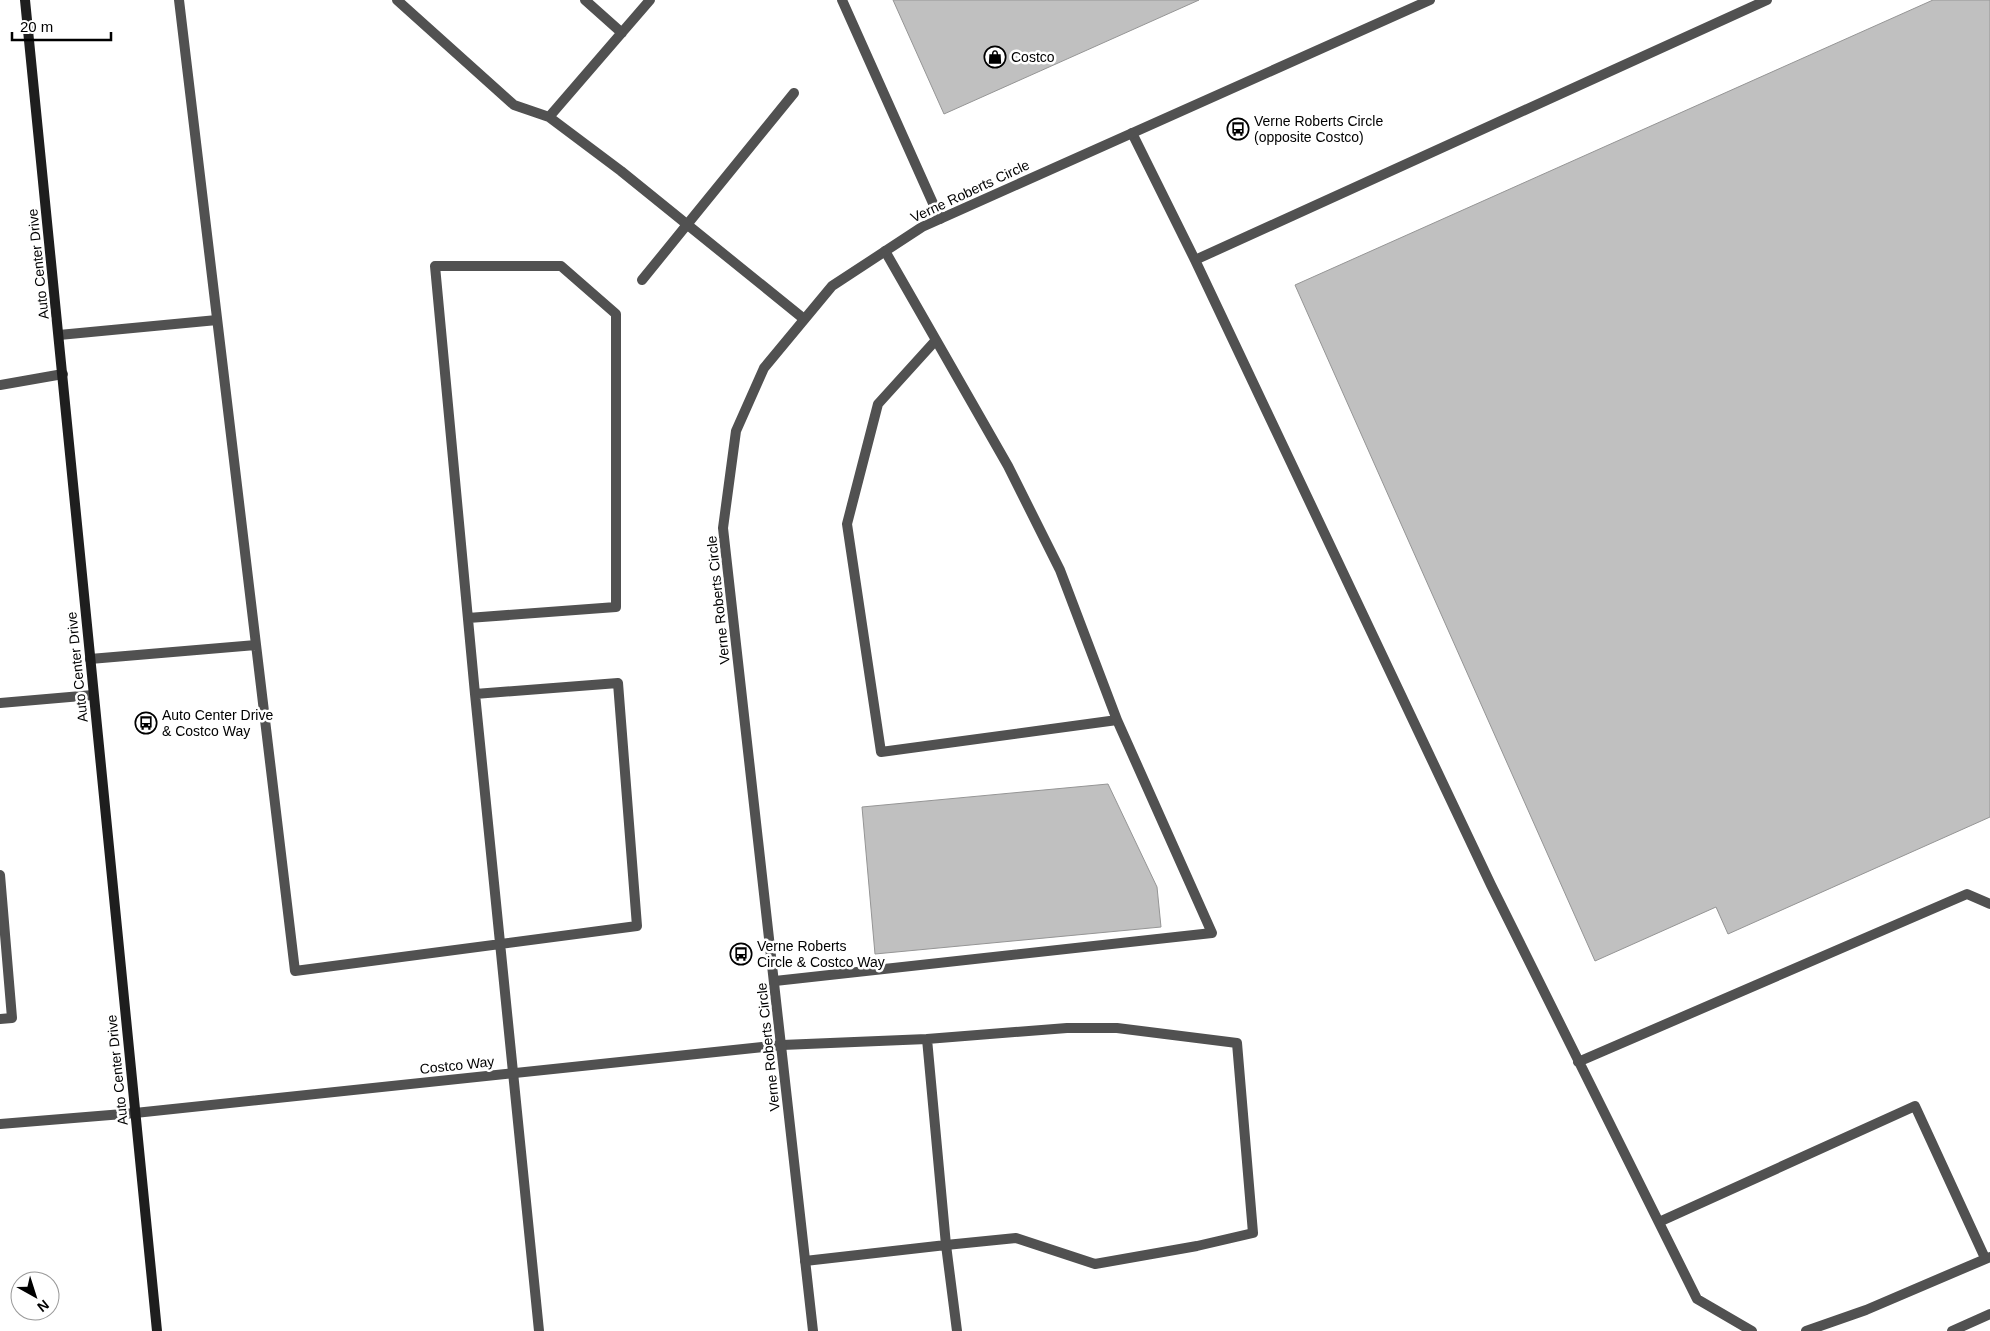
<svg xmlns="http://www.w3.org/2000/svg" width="1990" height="1331" font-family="Arial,sans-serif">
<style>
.building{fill:#c0c0c0;stroke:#959595}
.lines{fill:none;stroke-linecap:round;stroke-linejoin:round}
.lane{stroke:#515151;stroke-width:10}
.street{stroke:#515151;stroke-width:10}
.secondary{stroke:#1e1e1e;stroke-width:10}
.labels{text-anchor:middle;stroke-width:5;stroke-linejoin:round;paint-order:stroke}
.poi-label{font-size:14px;fill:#000;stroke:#fff;text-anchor:start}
.street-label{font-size:14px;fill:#000;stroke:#fff}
</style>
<rect width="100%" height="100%" fill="#fff"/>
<path class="building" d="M893,0H1199L944,114Z
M1933,0H1990V817L1728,934L1716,907L1595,961L1295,285Z
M1108,784L1157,887L1161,927L875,954L862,807Z"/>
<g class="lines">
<path class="lane" d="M179,0L295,971L637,926L618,683L475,694
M397,0L514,105L549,117L621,171L804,319
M585,0L622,33
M842,0L940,219
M549,117L650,0
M1132,133L1195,260L1491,885L1697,1299L1752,1331
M1195,260L1767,0
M642,280L794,93
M59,335L217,320
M936,340L1008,466L1060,570L1117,720
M0,385L63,374
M468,618L616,607V314L561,266H435L475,694L539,1331
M90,659L256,645
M0,703L93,695
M0,875L12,1018L0,1019
M775,981L1212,933L1117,720L881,752L847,524L878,404L936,340L885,251
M927,1039L1067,1028H1117L1237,1043L1253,1233L1197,1246L1095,1264L1016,1238L946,1245L957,1331
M782,1045L927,1039L946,1245L805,1261
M1578,1062L1967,894L1990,904
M1659,1222L1915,1106L1985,1258
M1806,1331L1866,1310L1990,1257
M1952,1331L1990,1314"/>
<path class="street" d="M0,1124L135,1113L782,1045
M813,1331L723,528L736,431L764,368L832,286L922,227L1430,0"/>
<path class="secondary" d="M25,0L157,1331"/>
</g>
<defs>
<g id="shop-ring" transform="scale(1.125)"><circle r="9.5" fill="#fff" stroke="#000" stroke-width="1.5"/><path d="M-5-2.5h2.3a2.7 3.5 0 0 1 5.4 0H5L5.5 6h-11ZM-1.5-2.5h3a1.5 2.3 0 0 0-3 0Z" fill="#000"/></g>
<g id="bus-ring" transform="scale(1.125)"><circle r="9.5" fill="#fff" stroke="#000" stroke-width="1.5"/><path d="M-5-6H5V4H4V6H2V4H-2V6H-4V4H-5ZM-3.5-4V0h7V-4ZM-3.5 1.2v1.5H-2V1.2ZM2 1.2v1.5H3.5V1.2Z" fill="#000"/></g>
</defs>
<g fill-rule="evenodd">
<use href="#shop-ring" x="995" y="57"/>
<use href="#bus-ring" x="1238" y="129"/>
<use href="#bus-ring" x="146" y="723"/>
<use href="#bus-ring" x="741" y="954"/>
</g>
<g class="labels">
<g class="poi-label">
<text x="1011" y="62">Costco</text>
<text x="1254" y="126">Verne Roberts Circle<tspan x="1254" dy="16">(opposite Costco)</tspan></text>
<text x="162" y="720">Auto Center Drive<tspan x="162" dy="16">&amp; Costco Way</tspan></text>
<text x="757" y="951">Verne Roberts<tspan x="757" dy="16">Circle &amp; Costco Way</tspan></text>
</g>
<g class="street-label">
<text transform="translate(970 191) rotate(-25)" y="5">Verne Roberts Circle</text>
<text transform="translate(38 264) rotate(-96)" y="5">Auto Center Drive</text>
<text transform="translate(718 600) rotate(-96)" y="5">Verne Roberts Circle</text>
<text transform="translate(77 667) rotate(-96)" y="5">Auto Center Drive</text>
<text transform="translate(768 1047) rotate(-96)" y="5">Verne Roberts Circle</text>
<text transform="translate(457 1065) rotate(-6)" y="5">Costco Way</text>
<text transform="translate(117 1070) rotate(-96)" y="5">Auto Center Drive</text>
</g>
</g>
<g transform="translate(35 1296) rotate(141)"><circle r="24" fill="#ffffff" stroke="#999999"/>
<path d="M0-4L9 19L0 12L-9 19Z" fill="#000000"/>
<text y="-8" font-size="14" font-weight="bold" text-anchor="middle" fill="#000000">N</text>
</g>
<path d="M12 32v8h99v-8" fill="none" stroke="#000000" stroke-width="2.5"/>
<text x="20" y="32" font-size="15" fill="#000000" stroke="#ffffff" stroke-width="4" paint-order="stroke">20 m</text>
</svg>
